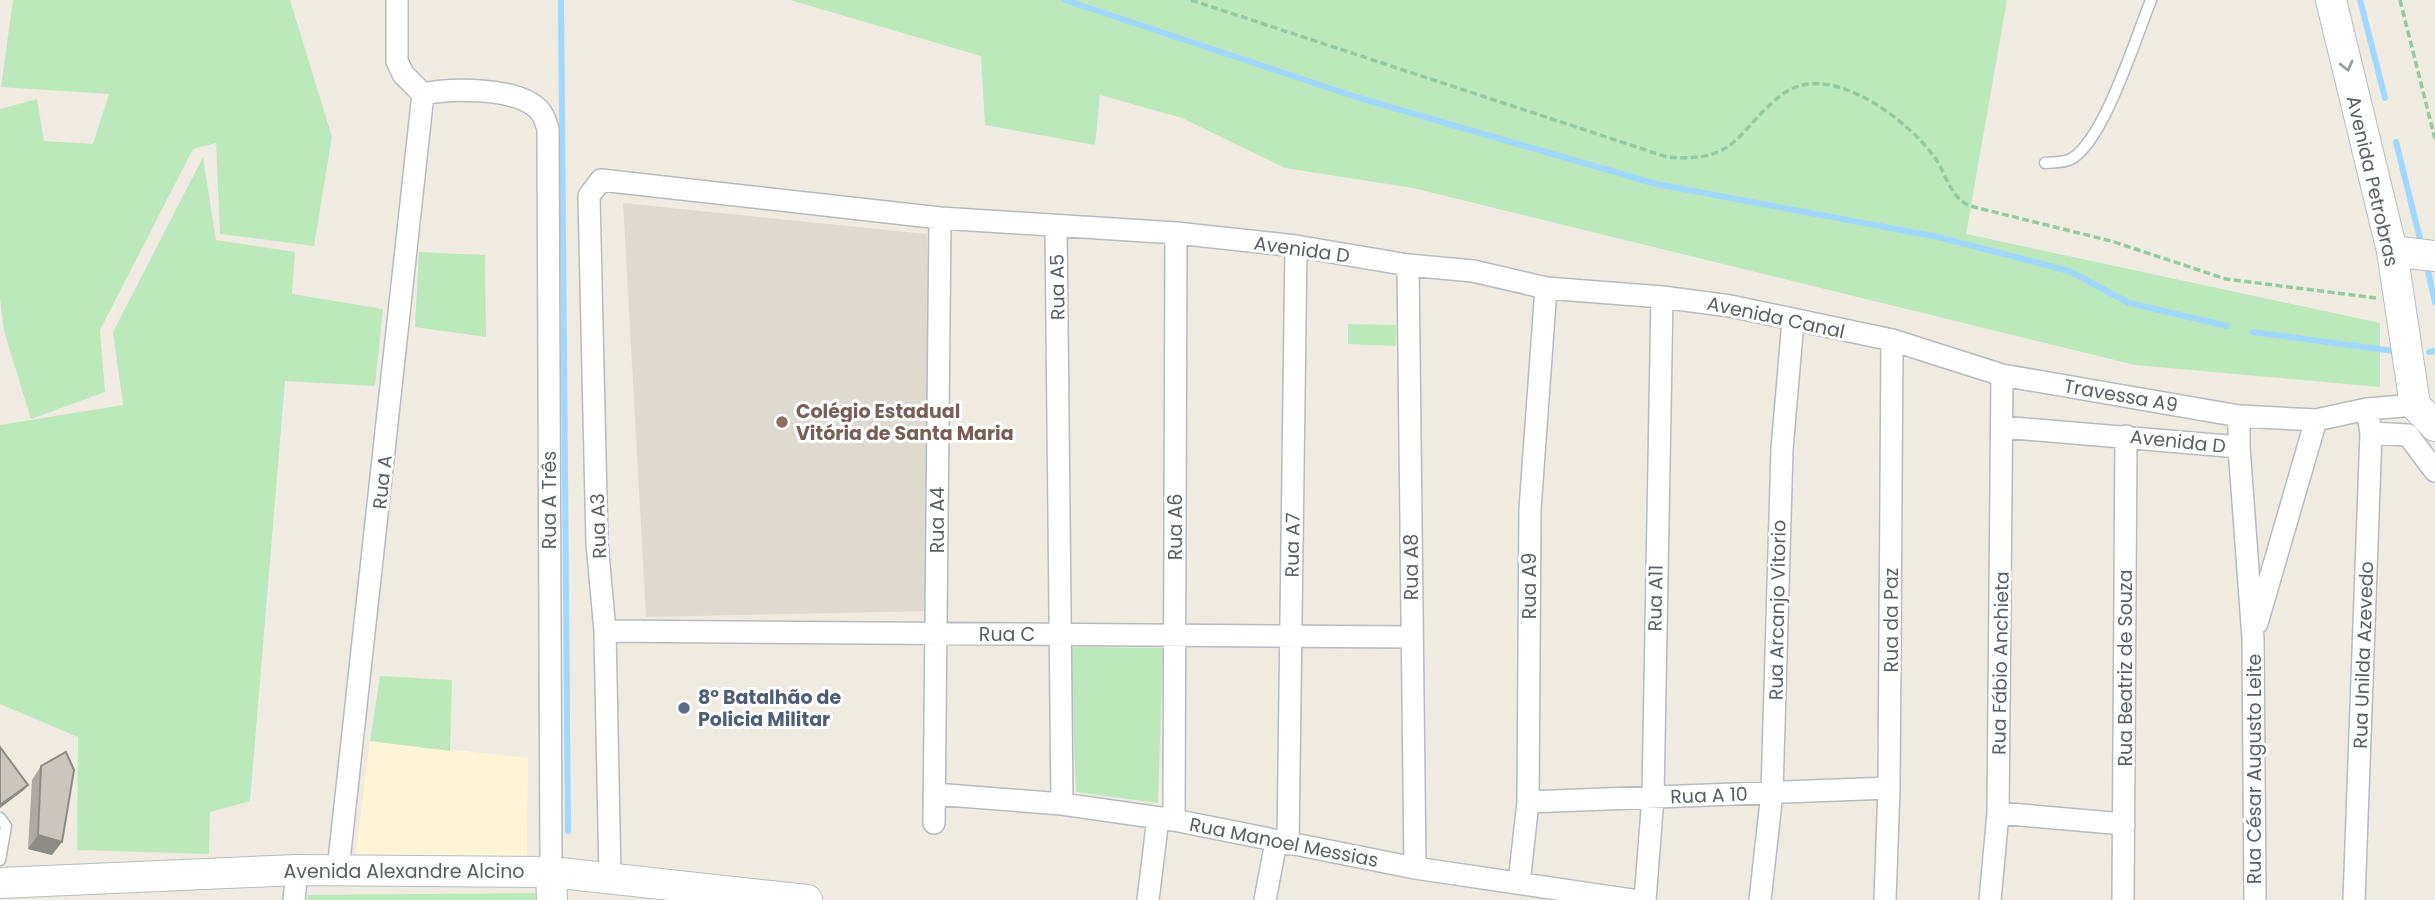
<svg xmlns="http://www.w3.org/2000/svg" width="2435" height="900" font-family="Poppins,sans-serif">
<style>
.commercial{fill:#fff5d6}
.education{fill:#dedad0}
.green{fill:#bce9bb}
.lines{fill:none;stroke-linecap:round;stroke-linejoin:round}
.stream{stroke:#a1d8ff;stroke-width:6}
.lane-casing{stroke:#b7babf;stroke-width:13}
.street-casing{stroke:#b7babf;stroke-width:24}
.secondary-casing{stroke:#b7bcc2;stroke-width:32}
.path{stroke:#94caa2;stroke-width:3.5;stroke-dasharray:7 3.5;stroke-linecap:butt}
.lane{stroke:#fff;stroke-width:10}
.street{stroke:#fff;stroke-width:21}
.secondary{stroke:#fff;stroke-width:30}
.wall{fill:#aeaaa3}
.shaded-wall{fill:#8d8b85}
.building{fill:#cac6be;stroke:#8d8b85;stroke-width:2}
.oneway{stroke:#9c9fa2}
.education-dot{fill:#8d6e63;stroke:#fff;stroke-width:2.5}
.service-dot{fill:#5c6f8a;stroke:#fff;stroke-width:2.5}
.labels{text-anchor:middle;stroke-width:6;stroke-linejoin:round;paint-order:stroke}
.street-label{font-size:19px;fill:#5a5f64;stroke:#fff}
.education-label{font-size:19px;font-weight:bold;fill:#785e54;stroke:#fff;text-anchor:start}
.service-label{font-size:19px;font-weight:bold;fill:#4e5e75;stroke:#fff;text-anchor:start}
</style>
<rect width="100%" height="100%" fill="#efebe1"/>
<path class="commercial" d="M370,741L528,758L527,860L355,861Z"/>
<path class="education" d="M623,203L927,234L930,611L646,617Z"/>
<path class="green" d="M13,0H290L332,137L314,246L220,234L216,143L193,149L100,330L105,392L31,419L4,331L0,299V109L37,99L44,141L93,144L109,94L1,87Z
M790,0H2007L1966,234L2380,323V387L2135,365L1413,188L1285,168L1182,118L1100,95L1095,145L985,125L981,56Z
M203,157L216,240L295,252L292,294L383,309L375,386L285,381L250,801L210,812L209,854L77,850L78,737L0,704V425L123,405L113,332Z
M419,252L485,255L486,337L415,327Z
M1348,324L1396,325V346L1348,344Z
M1070,647L1163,648L1158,803L1076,792Z
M380,676L452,680L450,751L370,741Z
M538,893V900H308V895Z"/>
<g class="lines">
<path class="stream" d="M561,0L568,831
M1065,0L1356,97L1656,184L1938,237L2069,271L2129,303L2227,326
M2360,0L2385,98
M2396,142L2421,243
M2427,267L2435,302
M2252,332L2394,351
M2429,352L2435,351"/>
<g class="lane-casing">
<path id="lane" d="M2045,163C2053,162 2064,163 2071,159C2104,141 2136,37 2151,0
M0,818L6,826L0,860"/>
</g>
<g class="street-casing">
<path id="street" d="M397,0V61L403,74L423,94
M423,94C451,88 518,87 539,110C544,115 546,123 548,129L551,872
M1056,227L1062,804
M1408,265L1415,868
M2002,427L2239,447V416L2316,420L2367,409L2415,405
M2371,433L2408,435L2435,471
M2239,447L2253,638L2255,900
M2257,623L2316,420
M605,631L1410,637
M934,794L1062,804L1174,820L1415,868L1632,900
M1528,802L1889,788
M1998,813L2124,824
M1174,820L1176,233
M934,823L940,218
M1288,844L1296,246
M338,870L423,94
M610,876L605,631L597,543L589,196L601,180L940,218L1176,233L1296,246L1408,265L1473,271L1546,288L1662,297L1730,306L1892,340L2002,375L2239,416
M1519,883L1528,802L1530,509L1546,288
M294,900L297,870
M1148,900L1158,818
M1265,900L1276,842
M1645,900L1653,797L1662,297
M1760,900L1772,793L1782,449L1793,321
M1885,900L1889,788L1892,340
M1990,900L1998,813L2002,375
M2123,900L2126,436
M2354,900L2371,433L2367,409"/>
</g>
<g class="secondary-casing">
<path id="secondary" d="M2331,0L2392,251L2415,405L2435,426
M2392,251L2435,256
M551,872L552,900
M0,883L297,870L551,872L807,900"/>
</g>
<path class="path" d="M1191,0L1667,157C1740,164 1737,128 1783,94C1829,60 1905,118 1933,155C1947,173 1948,196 1970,206L2111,241L2226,279L2376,298
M2400,0L2435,139"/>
<use href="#lane" class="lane"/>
<use href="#street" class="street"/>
<use href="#secondary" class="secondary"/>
</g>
<path class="wall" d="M41,766L52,855L28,849L32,780Z"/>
<path class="shaded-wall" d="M28,785L24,790L0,808V805Z
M38,835L62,842L52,855L28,849Z"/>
<path class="building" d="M0,747L28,785L0,805Z
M66,752L74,770L62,842L38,835L41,766Z"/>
<defs><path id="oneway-chevron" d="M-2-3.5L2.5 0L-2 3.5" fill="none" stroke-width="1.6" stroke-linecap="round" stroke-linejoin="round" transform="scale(1.75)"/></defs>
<use class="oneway" href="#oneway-chevron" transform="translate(2347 66) rotate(76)"/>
<circle class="education-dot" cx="782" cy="422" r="7"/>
<circle class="service-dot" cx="684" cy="708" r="7"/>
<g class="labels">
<g class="street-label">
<text transform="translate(2373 181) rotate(77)" y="7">Avenida Petrobras</text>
<text transform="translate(1302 249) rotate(8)" y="7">Avenida D</text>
<text transform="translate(1057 287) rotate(-91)" y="7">Rua A5</text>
<text transform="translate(1776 317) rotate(12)" y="7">Avenida Canal</text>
<text transform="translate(2121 395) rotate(10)" y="7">Travessa A9</text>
<text transform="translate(2178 441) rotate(6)" y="7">Avenida D</text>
<text transform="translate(382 482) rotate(-84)" y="7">Rua A</text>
<text transform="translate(549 500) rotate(-90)" y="7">Rua A Três</text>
<text transform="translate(937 520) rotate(-90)" y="7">Rua A4</text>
<text transform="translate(598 526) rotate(-92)" y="7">Rua A3</text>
<text transform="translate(1175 527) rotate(-90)" y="7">Rua A6</text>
<text transform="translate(1292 545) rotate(-89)" y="7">Rua A7</text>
<text transform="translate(1411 567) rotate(-90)" y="7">Rua A8</text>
<text transform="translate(1529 586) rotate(-90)" y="7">Rua A9</text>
<text transform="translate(1655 598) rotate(-89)" y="7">Rua A11</text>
<text transform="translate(1777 610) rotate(-89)" y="7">Rua Arcanjo Vitorio</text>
<text transform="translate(1891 620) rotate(-90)" y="7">Rua da Paz</text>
<text x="1007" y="641">Rua C</text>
<text transform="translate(2363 655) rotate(-88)" y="7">Rua Unilda Azevedo</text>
<text transform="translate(2000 663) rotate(-89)" y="7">Rua Fábio Anchieta</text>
<text transform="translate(2125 668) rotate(-90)" y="7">Rua Beatriz de Souza</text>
<text transform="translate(2254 769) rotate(-90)" y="7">Rua César Augusto Leite</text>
<text transform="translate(1709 795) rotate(-2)" y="7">Rua A 10</text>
<text transform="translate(1284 842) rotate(11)" y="7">Rua Manoel Messias</text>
<text x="404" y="878">Avenida Alexandre Alcino</text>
</g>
<g class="education-label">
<text x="796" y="418">Colégio Estadual<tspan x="796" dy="22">Vitória de Santa Maria</tspan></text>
</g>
<g class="service-label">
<text x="698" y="704">8º Batalhão de<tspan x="698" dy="22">Policia Militar</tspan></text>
</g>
</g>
</svg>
